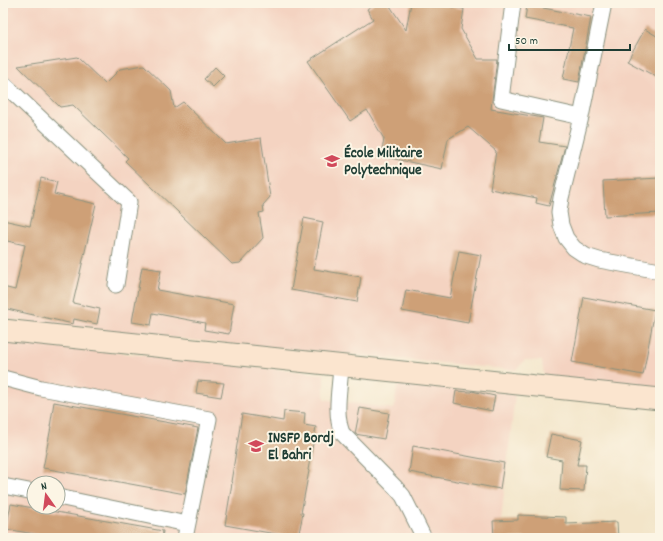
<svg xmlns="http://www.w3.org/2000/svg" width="663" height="541" font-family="Dekko,sans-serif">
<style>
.built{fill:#f4d3c1;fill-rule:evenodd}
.building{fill:#cea077}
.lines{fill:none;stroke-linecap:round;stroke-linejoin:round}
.minor-casing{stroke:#89917e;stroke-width:17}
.secondary-casing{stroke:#89917e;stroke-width:23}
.minor{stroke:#fff;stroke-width:15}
.secondary{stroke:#fbe5cf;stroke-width:21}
.labels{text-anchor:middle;stroke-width:4;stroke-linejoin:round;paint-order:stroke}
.poi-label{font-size:15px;font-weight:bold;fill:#1f3d34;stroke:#fcf5e5;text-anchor:start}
</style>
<rect width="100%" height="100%" fill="#fcf5e5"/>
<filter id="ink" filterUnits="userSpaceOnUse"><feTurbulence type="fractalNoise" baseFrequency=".025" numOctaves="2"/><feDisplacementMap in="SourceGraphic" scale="8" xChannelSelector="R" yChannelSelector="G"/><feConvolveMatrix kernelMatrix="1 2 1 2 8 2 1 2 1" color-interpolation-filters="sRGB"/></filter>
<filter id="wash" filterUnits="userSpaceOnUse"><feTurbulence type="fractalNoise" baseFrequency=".012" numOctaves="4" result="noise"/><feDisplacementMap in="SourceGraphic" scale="16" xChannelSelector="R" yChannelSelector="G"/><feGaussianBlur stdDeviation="0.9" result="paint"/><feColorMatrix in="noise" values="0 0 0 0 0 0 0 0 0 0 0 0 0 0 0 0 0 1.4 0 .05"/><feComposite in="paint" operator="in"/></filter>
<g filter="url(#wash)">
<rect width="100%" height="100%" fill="#f3e5c9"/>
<path class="built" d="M3,3H660V388L544,377L542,361L525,360L516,370L315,351L254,347L3,319Z
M3,341L324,374V399L394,409L398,381L515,394L499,538H3ZM34,483H58V507H34Z"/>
<g id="blocks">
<path class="building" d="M376,3H388L406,30L411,3H429L464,9L461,29L478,59H497L491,109L543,118L539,142L565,146L549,206L536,203L537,198L490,189L496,151L468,127L448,139L442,169L381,156L384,139L367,110L350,121L308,61L373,19L367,9Z
M527,5L591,17L579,82L563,79L573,28L525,19Z
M645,29L660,38V79L627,61Z
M77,57L105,84L120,69L144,65L171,91L174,108L183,102L226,144L261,138L270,197L263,205L264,212L259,213L263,238L240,263L232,264L125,161L128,158L73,105L60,107L18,66Z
M215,67L224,76L213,87L204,79Z
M41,178L57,182L54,194L96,204L73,303L100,309L97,324L74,319L73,324L3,308V287L15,290L25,245L3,240V220L30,226Z
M660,178V213L605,216L603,181Z
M304,218L323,222L314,269L361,277L357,302L291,290Z
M459,251L481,255L468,323L402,311L406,290L450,298Z
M142,267L161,270L157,290L234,304L229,334L204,330L205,323L153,313L151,325L132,322Z
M584,297L655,310L643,375L572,362Z
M198,381L224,383L221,397L196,393Z
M456,391L471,392L472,391L476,392L495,396L492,411L454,403Z
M54,402L198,428L185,494L43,468L51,427H50Z
M360,408L389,413L384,439L355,434Z
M284,411L305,413L304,425L316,427L308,470L309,471L301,513H303L298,538L225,525L232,483L231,482L242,414L283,421Z
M551,434L582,440L577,465H586L584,491L560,490L562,460L546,457Z
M413,446L504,463L500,489L409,472Z
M11,504L163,531L162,538H57L6,529Z
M518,515L566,517V524L617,522L618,538H494L493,521L518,520Z"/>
</g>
</g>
<g filter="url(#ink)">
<use href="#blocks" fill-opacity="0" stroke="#89917e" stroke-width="1"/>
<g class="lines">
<g class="minor-casing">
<path id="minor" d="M513,3L501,99L581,117
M604,3L581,117L561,198L559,212L561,225L566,238L574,248L586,256L599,260L660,271
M3,83L129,202L116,285
M341,366C340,388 334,412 342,433L396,488L403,496L424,538
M3,378L41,388L209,419L185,538
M3,486L34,492
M58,497L187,524"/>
</g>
<g class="secondary-casing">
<path id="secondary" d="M3,330L660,399"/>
</g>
<use href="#minor" class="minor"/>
<use href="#secondary" class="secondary"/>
</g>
</g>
<defs>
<g id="university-bare" transform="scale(1.2)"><path d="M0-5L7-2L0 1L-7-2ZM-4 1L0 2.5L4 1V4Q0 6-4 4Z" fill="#d1495b" stroke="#fcf5e5" stroke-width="2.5" paint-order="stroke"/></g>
</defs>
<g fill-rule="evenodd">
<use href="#university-bare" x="332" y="161"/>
<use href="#university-bare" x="256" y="446"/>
</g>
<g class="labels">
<g class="poi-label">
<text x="344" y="157">École Militaire<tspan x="344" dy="17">Polytechnique</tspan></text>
<text x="268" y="442">INSFP Bordj<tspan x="268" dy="17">El Bahri</tspan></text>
</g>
</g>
<rect width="663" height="541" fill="none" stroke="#fcf5e5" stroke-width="16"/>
<g transform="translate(46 495) rotate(346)"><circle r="19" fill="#fcf5e5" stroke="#a4ab9e"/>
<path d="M0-3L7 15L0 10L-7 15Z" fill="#d1495b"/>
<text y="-6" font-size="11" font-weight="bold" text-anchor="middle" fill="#1f3d34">N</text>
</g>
<path d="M509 44v6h121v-6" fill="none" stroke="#1f3d34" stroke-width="2"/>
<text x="515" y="44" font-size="12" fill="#1f3d34" stroke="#fcf5e5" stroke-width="3" paint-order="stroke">50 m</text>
</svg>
